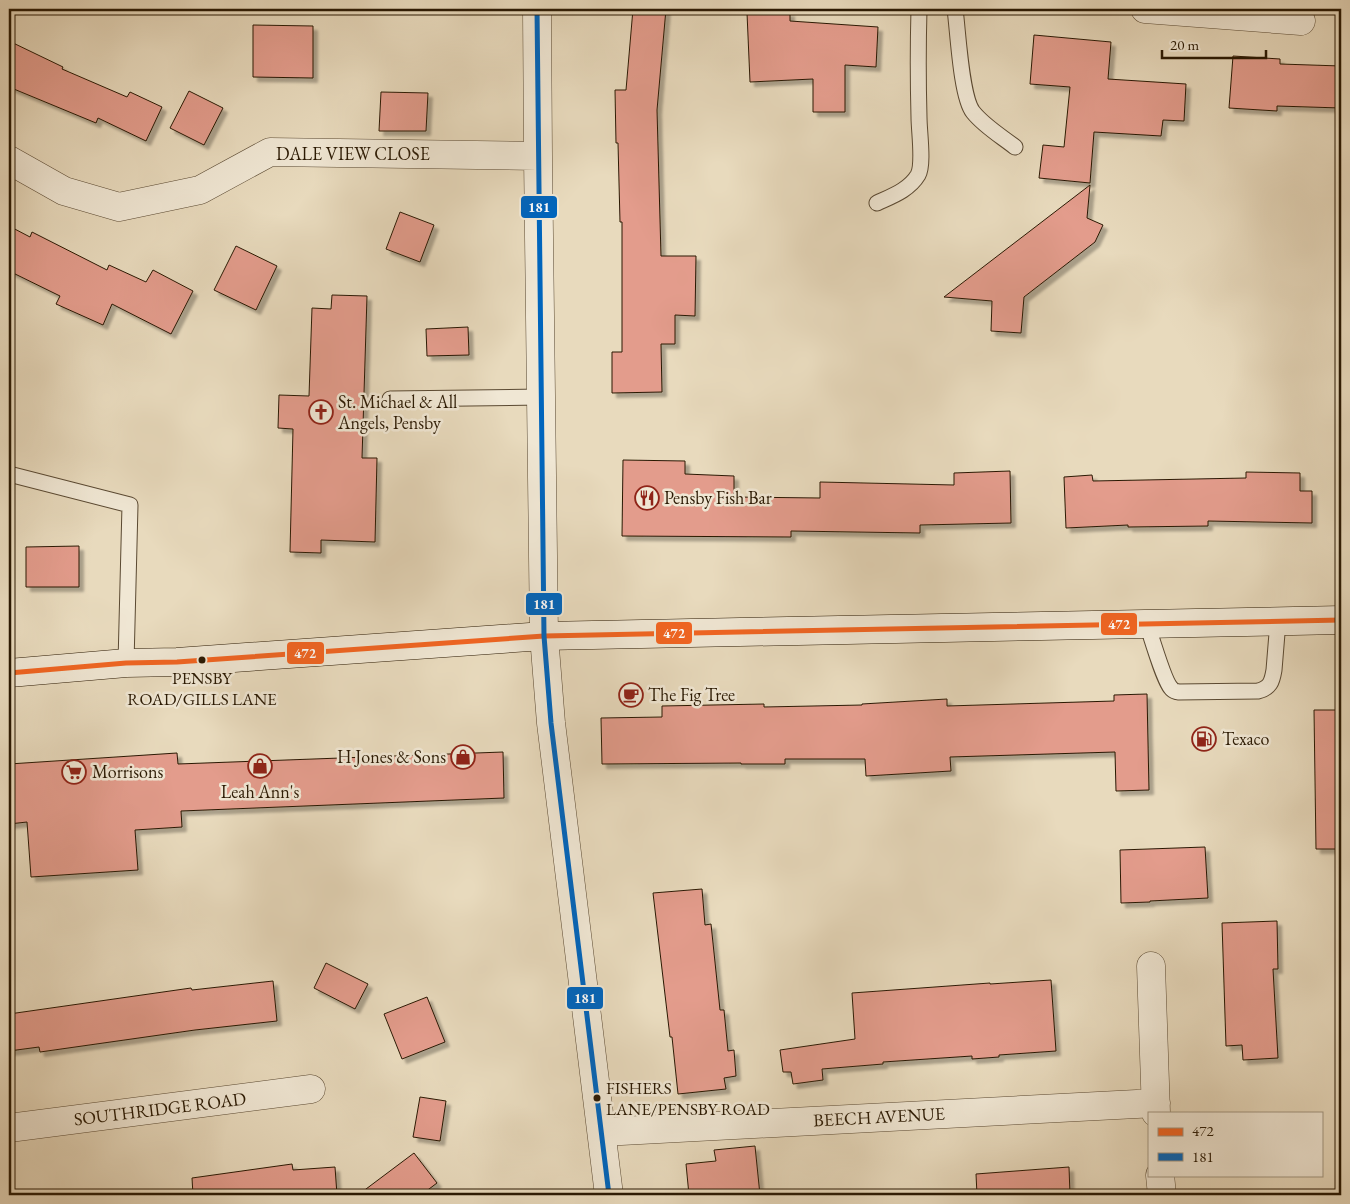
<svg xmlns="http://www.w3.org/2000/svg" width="1350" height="1204" font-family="'EB Garamond',serif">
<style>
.building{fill:#e39c8c;stroke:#2a1903;filter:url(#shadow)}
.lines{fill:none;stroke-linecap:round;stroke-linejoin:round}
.service-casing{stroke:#5a4932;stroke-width:17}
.minor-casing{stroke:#5a4932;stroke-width:29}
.secondary-casing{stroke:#2a1903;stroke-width:29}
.service{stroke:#f0e7d4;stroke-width:15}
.minor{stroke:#f0e7d4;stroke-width:28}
.secondary{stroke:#f0e7d4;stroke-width:28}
.bus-1-casing{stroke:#f0e7d4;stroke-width:9}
.bus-2-casing{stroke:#f0e7d4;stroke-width:9}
.bus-1{stroke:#f26522;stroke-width:5}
.bus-2{stroke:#0065bd;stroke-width:5}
.bus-dot{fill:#2a1903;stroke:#f0e7d4;stroke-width:2}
.labels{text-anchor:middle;stroke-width:5;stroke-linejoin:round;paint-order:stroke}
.bus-label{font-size:17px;fill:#2a1903;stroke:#f0e7d4}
.street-label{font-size:18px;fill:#2a1903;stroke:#f0e7d4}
.poi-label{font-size:18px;fill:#2a1903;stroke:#f0e7d4;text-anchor:start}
.line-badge{stroke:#f0e7d4;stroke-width:2}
.badge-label{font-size:14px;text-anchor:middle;font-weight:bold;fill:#fff}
</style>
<defs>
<filter id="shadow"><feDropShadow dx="4.5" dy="4.5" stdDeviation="1" flood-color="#0004"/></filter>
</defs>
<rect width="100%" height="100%" fill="#e8dabd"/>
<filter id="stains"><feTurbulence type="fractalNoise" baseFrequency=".004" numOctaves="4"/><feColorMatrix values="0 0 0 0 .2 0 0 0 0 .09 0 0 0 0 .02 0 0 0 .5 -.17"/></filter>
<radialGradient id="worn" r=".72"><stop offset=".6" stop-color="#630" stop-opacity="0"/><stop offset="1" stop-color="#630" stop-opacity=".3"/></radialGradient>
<path class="building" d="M633,9H666L657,110L661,256H696L695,316L675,315V344H661L662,392L612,393V352H622V222H620L618,143H616L615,90H626Z
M790,12V21L878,27L876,67L845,65V112H813V79L750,82L747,13Z
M253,25L313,26V78L253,77Z
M1034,35L1111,42L1108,79L1186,84L1184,121L1163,120L1161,136L1094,132L1090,183L1039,178L1043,145L1064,147L1070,87L1030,84Z
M9,41L63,67L62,69L127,97L130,92L162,107L146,141L98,118L96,123L9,87Z
M1233,56L1280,59V64L1341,66V108L1277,106V111L1229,108Z
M189,91L223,108L204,145L170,128Z
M381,92L428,93L426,131H379Z
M1090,185L1087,218L1103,225L1095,242L1024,297L1021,333L991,331L992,301L944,297Z
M400,212L434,225L420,262L386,249Z
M9,226L30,237L32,232L107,270L109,265L146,282L153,270L193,291L171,334L112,304L103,325L56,304L60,296L9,271Z
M236,246L277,266L256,310L214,290Z
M332,295L367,296L362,458H377L375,542L321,540V553L290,552L293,429L278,428L279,395L309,396L312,308L331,309Z
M468,327L469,355L427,356L426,329Z
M623,460L685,461V474L734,476V497L820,498V482L954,485V473L1010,471L1011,523L920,525V533L791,531V537L622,536Z
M1246,472L1300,473V491H1312V523L1208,521V526L1128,527V525L1066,528L1064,477L1092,475L1093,481L1246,478Z
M79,546V587H26V547Z
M1147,694L1149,790L1116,791L1115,752L950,757L951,771L866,776L865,759H785V764H741V763L602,764L601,718L662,717V706L764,704V707L862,705V704L947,699V706L1114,701V695Z
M1314,710H1341V849H1316Z
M503,752L504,798L181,811L182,827L135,830L138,870L31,877L27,822L9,824V764L177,753L178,764Z
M1205,847L1208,898L1150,901V902L1121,903L1120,850Z
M702,889L705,925L711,924L720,1010H724L728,1051L734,1050L736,1076L724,1078L726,1089L678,1094L672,1037H670L653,893Z
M1277,921L1278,969H1273L1278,1058L1243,1060L1242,1045L1226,1046L1222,923Z
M326,963L368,984L355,1009L314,988Z
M1051,980L1056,1051L999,1055V1057L972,1059V1056L883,1062V1064L822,1069L823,1080L793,1084L791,1072H783L780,1050L855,1039L852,993L990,983V984Z
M273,981L277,1021L195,1030L40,1052L39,1047L9,1051V1014L191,988L192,990Z
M427,997L445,1042L402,1059L384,1014Z
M420,1097L446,1101L440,1141L413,1137Z
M755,1146L760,1195H689L686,1164L716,1161L714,1150Z
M414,1153L437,1183L421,1195H358Z
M292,1164L293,1170L335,1167L337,1195H193L192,1178Z
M1069,1167L1070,1195H977L976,1174Z"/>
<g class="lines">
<g class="service-casing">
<path id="service" d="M955,9C958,31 961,97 973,112C984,126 1001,136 1015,147
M877,203C892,196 909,190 918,175C924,164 919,132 919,117C918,81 918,45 919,9
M390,399L541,397
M9,474L130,505L126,663
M1147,624C1151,636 1164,681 1171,688C1173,691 1175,691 1178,692L1258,691C1270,688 1272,682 1274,670L1278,621"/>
</g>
<g class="minor-casing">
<path id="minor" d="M537,9L538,156L544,636L551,723L609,1195
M1145,9L1301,21
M9,160L64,191L119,207L200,190L270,152L538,156
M1151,966L1156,1113
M9,1128L311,1089
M602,1132L1156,1103
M1160,1175L1162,1195"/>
</g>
<g class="secondary-casing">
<path id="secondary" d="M9,673L126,663L177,662L544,636L1341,620"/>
</g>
<use href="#service" class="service"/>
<use href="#minor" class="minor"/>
<use href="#secondary" class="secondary"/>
<g class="bus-1-casing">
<path id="bus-1" d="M9,673L126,663L177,662L544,636L1341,620"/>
</g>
<g class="bus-2-casing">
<path id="bus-2" d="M537,9L544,636L551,723L609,1195"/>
</g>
<use href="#bus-1" class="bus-1"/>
<use href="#bus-2" class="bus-2"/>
</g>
<defs>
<g id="church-ring" transform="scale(1.25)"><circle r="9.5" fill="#f0e7d4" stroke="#8f2418" stroke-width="1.5"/><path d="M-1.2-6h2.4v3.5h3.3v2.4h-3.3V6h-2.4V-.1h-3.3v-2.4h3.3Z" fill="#8f2418"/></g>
<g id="restaurant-ring" transform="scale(1.25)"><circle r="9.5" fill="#f0e7d4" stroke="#8f2418" stroke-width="1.5"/><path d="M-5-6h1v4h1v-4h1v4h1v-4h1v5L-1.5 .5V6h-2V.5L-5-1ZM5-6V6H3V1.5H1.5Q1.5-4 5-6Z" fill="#8f2418"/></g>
<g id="cafe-ring" transform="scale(1.25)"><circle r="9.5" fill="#f0e7d4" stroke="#8f2418" stroke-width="1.5"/><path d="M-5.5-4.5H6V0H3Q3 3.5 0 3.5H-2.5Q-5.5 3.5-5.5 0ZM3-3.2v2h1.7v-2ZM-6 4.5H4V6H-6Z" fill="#8f2418"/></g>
<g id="fuel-ring" transform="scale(1.25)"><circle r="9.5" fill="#f0e7d4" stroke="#8f2418" stroke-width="1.5"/><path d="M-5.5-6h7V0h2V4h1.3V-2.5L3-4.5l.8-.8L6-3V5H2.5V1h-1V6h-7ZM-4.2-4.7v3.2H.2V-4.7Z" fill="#8f2418"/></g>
<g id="shop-ring" transform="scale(1.25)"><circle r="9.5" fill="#f0e7d4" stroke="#8f2418" stroke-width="1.5"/><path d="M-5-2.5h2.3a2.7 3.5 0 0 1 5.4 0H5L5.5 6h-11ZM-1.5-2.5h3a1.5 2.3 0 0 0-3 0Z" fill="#8f2418"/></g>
<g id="supermarket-ring" transform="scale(1.25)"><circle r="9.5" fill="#f0e7d4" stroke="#8f2418" stroke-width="1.5"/><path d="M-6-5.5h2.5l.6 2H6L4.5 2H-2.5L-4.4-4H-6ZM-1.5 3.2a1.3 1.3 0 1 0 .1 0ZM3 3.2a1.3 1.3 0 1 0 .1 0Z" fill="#8f2418"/></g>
</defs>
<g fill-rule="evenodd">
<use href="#church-ring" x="321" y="412"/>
<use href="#restaurant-ring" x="647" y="498"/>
<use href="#cafe-ring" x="631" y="695"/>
<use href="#fuel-ring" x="1204" y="739"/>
<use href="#shop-ring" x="463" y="757"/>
<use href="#shop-ring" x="260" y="766"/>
<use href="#supermarket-ring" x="74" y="772"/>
</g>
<g class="bus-dot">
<circle cx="202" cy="660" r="4.5"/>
<circle cx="597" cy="1098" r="4.5"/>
</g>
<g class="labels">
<g class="bus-label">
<text x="202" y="684">PENSBY<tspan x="202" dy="21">ROAD/GILLS LANE</tspan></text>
<text x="606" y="1094" text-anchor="start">FISHERS<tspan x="606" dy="21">LANE/PENSBY ROAD</tspan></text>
</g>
<g class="street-label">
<text x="353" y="160">DALE VIEW CLOSE</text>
<text transform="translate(160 1109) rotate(-7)" y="6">SOUTHRIDGE ROAD</text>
<text transform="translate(879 1117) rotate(-3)" y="6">BEECH AVENUE</text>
</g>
<g class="poi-label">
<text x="338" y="408">St. Michael &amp; All<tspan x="338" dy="21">Angels, Pensby</tspan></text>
<text x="664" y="504">Pensby Fish Bar</text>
<text x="648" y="701">The Fig Tree</text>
<text x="1222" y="745">Texaco</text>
<text x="446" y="763" text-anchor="end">H Jones &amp; Sons</text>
<text x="92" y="778">Morrisons</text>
<text x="260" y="798" text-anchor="middle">Leah Ann's</text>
</g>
</g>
<g class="line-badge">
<rect x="520" y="195" width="38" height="24" rx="5" fill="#0065bd"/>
<rect x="525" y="592" width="38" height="24" rx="5" fill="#0065bd"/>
<rect x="1100" y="612" width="38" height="24" rx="5" fill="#f26522"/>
<rect x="655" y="621" width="38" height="24" rx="5" fill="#f26522"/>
<rect x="286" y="641" width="39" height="24" rx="5" fill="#f26522"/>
<rect x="566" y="986" width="38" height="24" rx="5" fill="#0065bd"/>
</g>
<g class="badge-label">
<text x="539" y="212">181</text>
<text x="544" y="609">181</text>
<text x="1119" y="629">472</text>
<text x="674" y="638">472</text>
<text x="305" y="658">472</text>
<text x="585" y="1003">181</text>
</g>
<rect width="1350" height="1204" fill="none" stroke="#e8dabd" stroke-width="30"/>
<rect x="10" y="10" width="1330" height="1184" fill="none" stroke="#2a1903" stroke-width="2.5"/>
<rect x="15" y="15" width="1320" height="1174" fill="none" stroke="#2a1903"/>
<rect x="1148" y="1112" width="175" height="65" fill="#f0e7d4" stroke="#a19580"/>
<rect x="1158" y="1128" width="25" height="8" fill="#f26522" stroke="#a19580"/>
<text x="1192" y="1136" font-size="15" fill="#2a1903">472</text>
<rect x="1158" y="1153" width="25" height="8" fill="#0065bd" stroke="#a19580"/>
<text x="1192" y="1162" font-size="15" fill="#2a1903">181</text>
<path d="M1162 50v8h104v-8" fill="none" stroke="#2a1903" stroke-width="2.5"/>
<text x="1170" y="50" font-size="15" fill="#2a1903" stroke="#f0e7d4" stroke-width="4" paint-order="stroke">20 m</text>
<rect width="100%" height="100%" filter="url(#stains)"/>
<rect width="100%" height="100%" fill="url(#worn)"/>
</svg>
